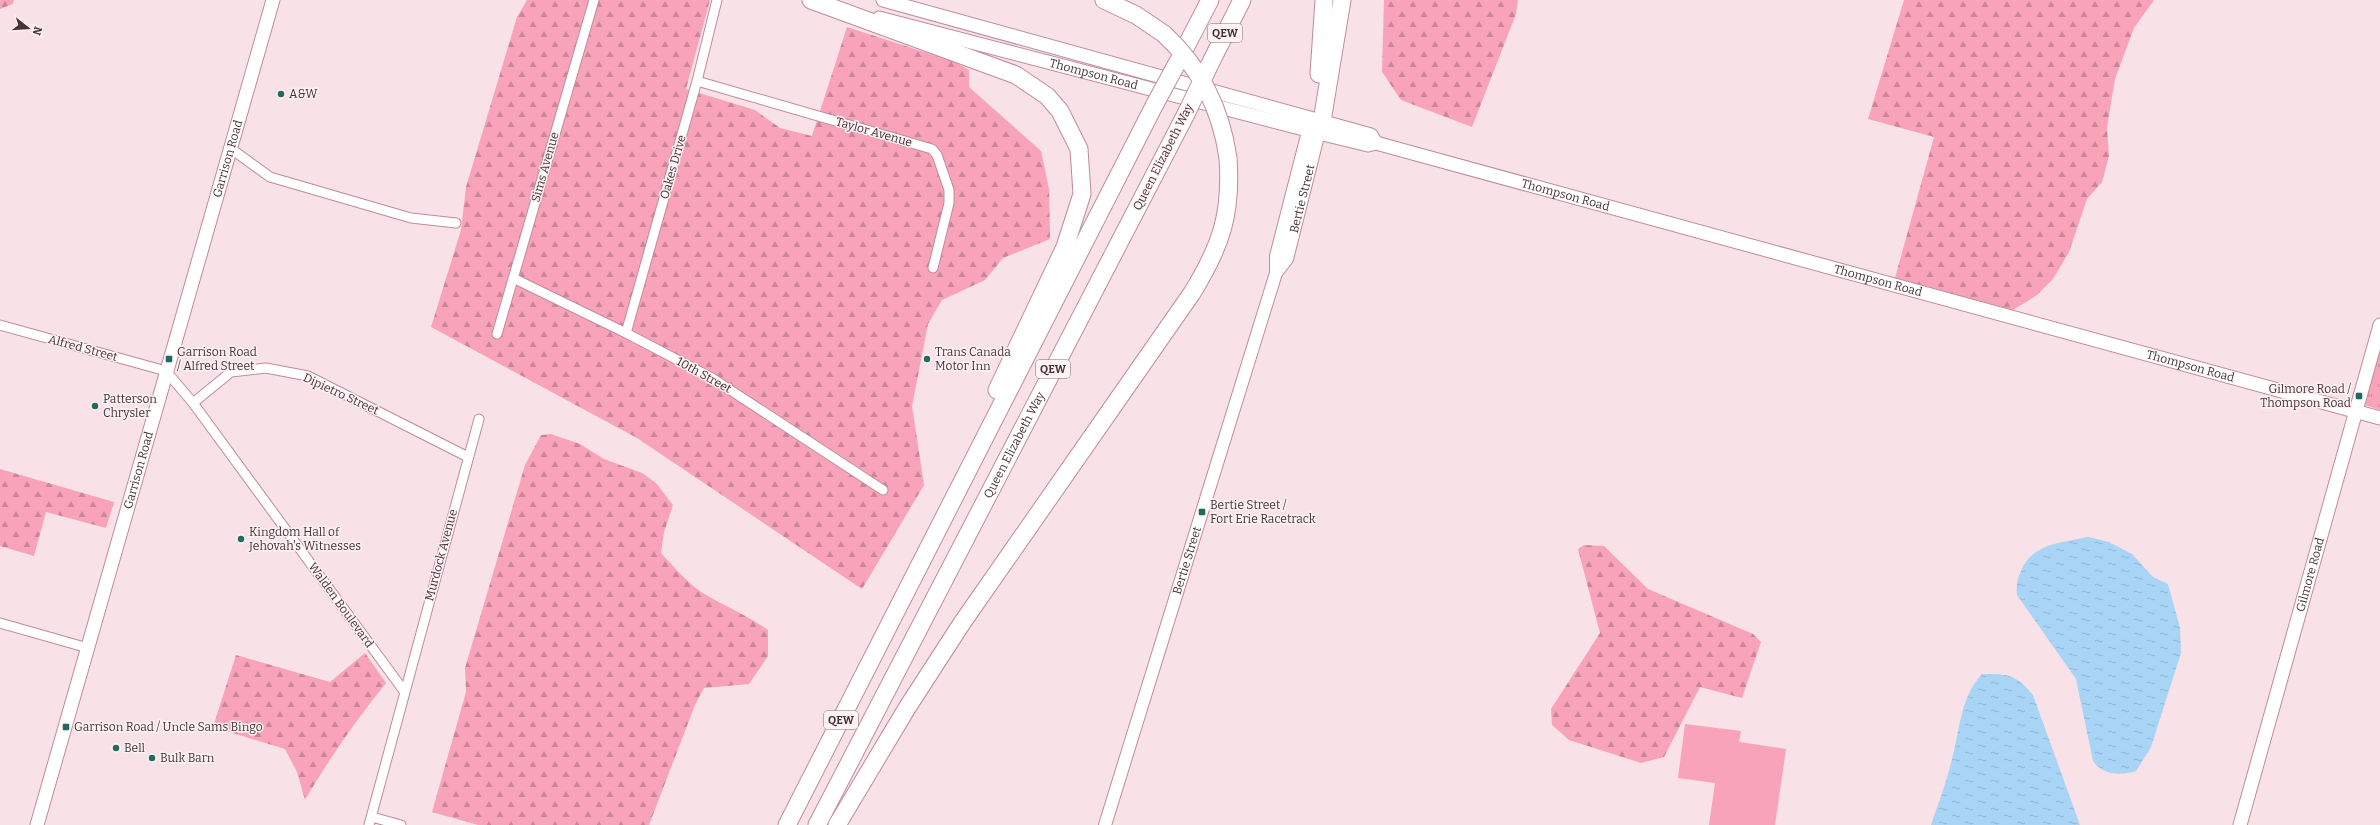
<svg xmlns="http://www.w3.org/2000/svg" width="2380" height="825" font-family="Bitter,serif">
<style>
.grass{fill:url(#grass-tufts)}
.forest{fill:url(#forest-firs)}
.pitch{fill:#f8a3ba}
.water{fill:url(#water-ripples)}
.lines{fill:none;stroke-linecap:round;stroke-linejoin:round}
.minor-casing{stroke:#bf8c9a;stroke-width:11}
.tertiary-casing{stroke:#bf8c9a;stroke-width:14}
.secondary-casing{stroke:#bf8c9a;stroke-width:15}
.motorway-casing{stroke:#bf8c9a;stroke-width:19}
.minor{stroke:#fff;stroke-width:9}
.tertiary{stroke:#fff;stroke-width:12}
.secondary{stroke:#fff;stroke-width:13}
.motorway{stroke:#fff;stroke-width:17}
.motorway-bridge-casing{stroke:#bf8c9a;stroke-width:19;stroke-linecap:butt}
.motorway-bridge{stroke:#fff;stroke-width:17}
.poi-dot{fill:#226a5f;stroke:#fdf2f4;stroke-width:1.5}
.labels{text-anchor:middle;stroke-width:3;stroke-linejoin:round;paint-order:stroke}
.shield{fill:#fdf2f4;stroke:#7e6c70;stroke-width:1}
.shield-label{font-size:11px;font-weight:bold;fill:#473237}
.street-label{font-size:12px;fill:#473237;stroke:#fdf2f4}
.poi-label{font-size:12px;fill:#473237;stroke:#fdf2f4;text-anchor:start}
</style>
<defs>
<pattern id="grass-tufts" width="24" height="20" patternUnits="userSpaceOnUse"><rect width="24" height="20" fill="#f8a3ba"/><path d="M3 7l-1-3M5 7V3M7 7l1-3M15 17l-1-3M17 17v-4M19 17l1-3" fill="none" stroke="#cb8598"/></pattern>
<pattern id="forest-firs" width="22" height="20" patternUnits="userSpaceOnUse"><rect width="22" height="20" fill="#f8a3ba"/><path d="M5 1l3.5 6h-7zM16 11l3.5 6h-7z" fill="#cb8598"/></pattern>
<pattern id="water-ripples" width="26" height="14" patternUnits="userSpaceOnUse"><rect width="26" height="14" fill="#a8d4f6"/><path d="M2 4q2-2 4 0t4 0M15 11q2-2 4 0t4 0" fill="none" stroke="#92b6d4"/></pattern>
</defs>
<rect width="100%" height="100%" fill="#f8e1e7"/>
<path class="grass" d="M2380,351V410L2365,405Z"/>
<path class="forest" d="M0,0H14L13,4L0,9Z
M527,0H710L686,89L755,110L780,128L812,136L847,27L955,62L969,70V87L1041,151L1049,189L1050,239L1003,258L985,280L942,300L928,324L912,406L924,485L862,589L637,438L431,327L461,230L466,187L517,17Z
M1384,0H1518L1516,14L1472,127L1401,100L1382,72Z
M1904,0H2154L2134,28L2115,79L2107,127L2109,156L2102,182L2087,199L2069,252L2053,279L2037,295L2013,310L1895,278L1934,137L1868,119Z
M551,434L580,444L604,459L642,473L656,483L673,505L664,532L661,553C675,568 688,584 706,595C727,607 748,616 768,630V656L749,684L704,688L695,705L649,825H478L432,812L466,692L465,668L525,465L541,435Z
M0,469L114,502L106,528L46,512L34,556L0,546Z
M1584,545L1604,546L1648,589L1753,634L1761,642L1742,698L1700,687L1664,757L1641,763L1569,740L1552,725L1551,709L1600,633L1578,549Z
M365,653L386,683C356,720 329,759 305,800L297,772L285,749L213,727L236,655L330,682Z"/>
<path class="pitch" d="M1685,724L1741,731L1739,742L1786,749L1775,825H1709L1715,783L1678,778Z"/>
<path class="water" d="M2088,537L2109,542L2132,554L2153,577L2168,584L2180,628L2181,653L2151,747L2136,771C2120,776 2103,775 2093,761L2076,679L2017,595C2016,586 2017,580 2021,571C2032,543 2062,543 2088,537Z
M1982,674C2009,674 2015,674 2033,695L2080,825H1931C1938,804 1946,784 1951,763C1960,732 1959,699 1982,674Z"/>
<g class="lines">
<g class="minor-casing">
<path id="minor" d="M697,81L932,149L937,155L949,190V203L933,268
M230,148L270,177L411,218L456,223
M513,278L626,333L712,378L883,490
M0,325L166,371L193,403L404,691
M626,333L697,81L717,0
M497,334L594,0
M193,403L231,372L266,368L308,376L468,457
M0,623L88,648
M372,817L401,825
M369,825L479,419"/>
</g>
<g class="tertiary-casing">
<g id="tertiary">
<path id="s1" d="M1276,273L1287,259L1321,124"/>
<path id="s2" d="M1105,825L1276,273V256L1311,120"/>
</g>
</g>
<g class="secondary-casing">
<g id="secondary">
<path d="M883,0L1371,135L1376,143"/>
<path id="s3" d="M879,18L1319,133L1368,145L1376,143L1416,154L2380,418"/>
<path id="s4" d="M37,825L273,0"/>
<path id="s5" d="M2240,825L2380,325"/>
</g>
</g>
<g class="motorway-casing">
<g id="motorway">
<path d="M811,0L1016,75L1047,96L1060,111L1079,149L1082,194L1065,247L997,390"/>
<path d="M1104,0L1136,15L1164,34"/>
<path d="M1181,56L1210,0"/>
<path d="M1209,66L1242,0"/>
<path d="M1319,74L1324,0"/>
<path d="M1322,121L1342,0"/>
<path d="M787,825L1155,104"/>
<path id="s6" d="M817,825L1186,114"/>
<path d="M837,825L907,708L962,623L1192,293C1221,246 1232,214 1228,158"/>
</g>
</g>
<use href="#minor" class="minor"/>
<use href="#tertiary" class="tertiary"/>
<use href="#secondary" class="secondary"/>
<use href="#motorway" class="motorway"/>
<g class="motorway-bridge-casing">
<path id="motorway-bridge" d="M1164,34C1201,68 1221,109 1228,158
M1155,104L1181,56
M1186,114L1209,66"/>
</g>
<use href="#motorway-bridge" class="motorway-bridge"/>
</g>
<g class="poi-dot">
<circle cx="281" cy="94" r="4"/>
<rect x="165" y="355" width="8" height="8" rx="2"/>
<circle cx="927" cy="359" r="4"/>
<rect x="2355" y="392" width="8" height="8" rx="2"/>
<circle cx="95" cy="406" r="4"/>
<rect x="1198" y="508" width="8" height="8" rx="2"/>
<circle cx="241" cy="539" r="4"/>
<rect x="62" y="723" width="8" height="8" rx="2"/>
<circle cx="116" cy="748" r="4"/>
<circle cx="152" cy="758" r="4"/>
</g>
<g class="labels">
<g class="shield">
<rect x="1208" y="24" width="34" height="18" rx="3"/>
<rect x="1036" y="360" width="34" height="18" rx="3"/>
<rect x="824" y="711" width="34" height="18" rx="3"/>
</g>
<g class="shield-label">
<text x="1225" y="37">QEW</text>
<text x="1053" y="373">QEW</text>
<text x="841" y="724">QEW</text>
</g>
<g class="street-label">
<text dy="4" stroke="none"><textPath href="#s3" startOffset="222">Thompson Road</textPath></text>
<text transform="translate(874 132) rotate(16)" y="4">Taylor Avenue</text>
<text transform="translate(1163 157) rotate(-63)" y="4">Queen Elizabeth Way</text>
<text dy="4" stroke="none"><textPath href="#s4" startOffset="693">Garrison Road</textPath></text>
<text transform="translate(545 167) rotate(-74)" y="4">Sims Avenue</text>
<text transform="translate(673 167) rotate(-74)" y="4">Oakes Drive</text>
<text dy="4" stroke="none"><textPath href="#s3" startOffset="710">Thompson Road</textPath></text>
<text dy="4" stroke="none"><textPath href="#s1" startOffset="80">Bertie Street</textPath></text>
<text dy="4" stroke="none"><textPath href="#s3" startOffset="1034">Thompson Road</textPath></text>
<text transform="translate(83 348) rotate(15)" y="4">Alfred Street</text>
<text dy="4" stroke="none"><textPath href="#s3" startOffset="1358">Thompson Road</textPath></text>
<text transform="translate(704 375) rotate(29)" y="4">10th Street</text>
<text transform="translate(341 394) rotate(25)" y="4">Dipietro Street</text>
<text dy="4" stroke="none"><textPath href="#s6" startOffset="428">Queen Elizabeth Way</textPath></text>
<text dy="4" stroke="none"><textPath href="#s4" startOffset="369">Garrison Road</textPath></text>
<text transform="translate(441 555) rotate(-75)" y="4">Murdock Avenue</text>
<text dy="4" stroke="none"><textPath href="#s2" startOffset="277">Bertie Street</textPath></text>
<text dy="4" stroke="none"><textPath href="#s5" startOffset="260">Gilmore Road</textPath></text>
<text transform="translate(341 605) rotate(54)" y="4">Walden Boulevard</text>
</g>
<g class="poi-label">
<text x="289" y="98">A&amp;W</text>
<text x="177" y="356">Garrison Road<tspan x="177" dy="14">/ Alfred Street</tspan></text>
<text x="935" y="356">Trans Canada<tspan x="935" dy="14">Motor Inn</tspan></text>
<text x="2351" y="393" text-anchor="end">Gilmore Road /<tspan x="2351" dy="14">Thompson Road</tspan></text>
<text x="103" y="403">Patterson<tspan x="103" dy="14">Chrysler</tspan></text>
<text x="1210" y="509">Bertie Street /<tspan x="1210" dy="14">Fort Erie Racetrack</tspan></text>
<text x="249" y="536">Kingdom Hall of<tspan x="249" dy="14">Jehovah's Witnesses</tspan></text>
<text x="74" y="731">Garrison Road / Uncle Sams Bingo</text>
<text x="124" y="752">Bell</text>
<text x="160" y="762">Bulk Barn</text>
</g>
</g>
<g transform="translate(28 28) rotate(107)" stroke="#fdf2f4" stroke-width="3" paint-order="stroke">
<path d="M0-3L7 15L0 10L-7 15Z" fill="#473237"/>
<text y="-6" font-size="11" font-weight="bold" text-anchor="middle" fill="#473237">N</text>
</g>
</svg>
